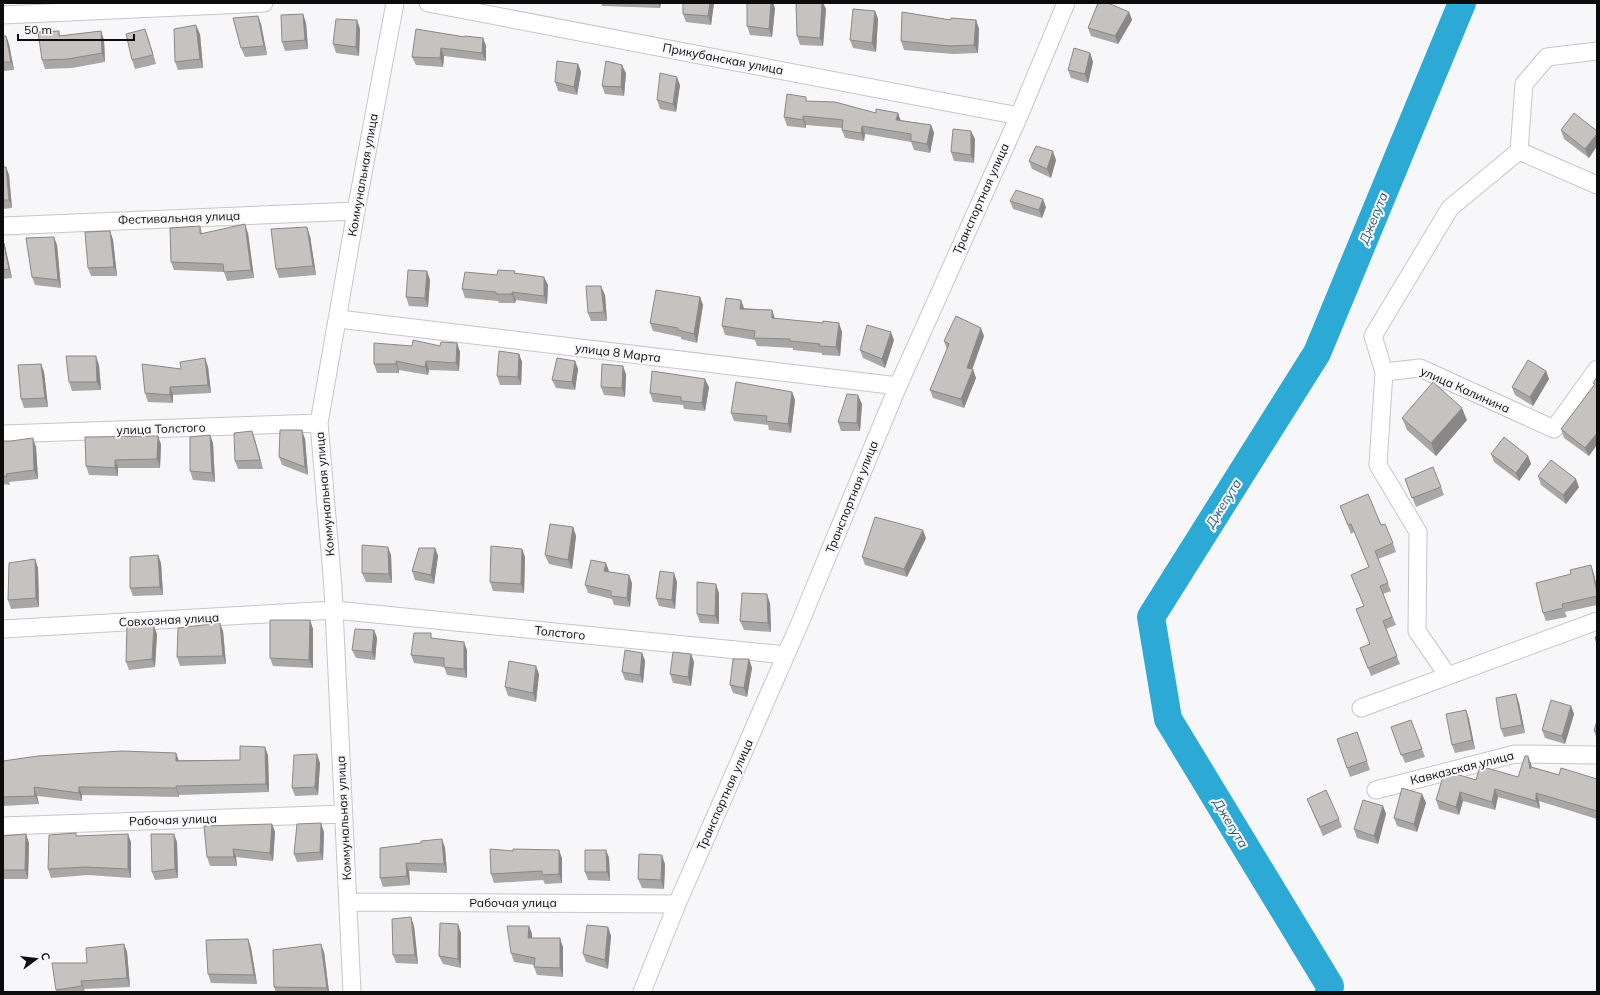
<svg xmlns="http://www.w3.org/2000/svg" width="1600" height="995" font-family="Mulish,sans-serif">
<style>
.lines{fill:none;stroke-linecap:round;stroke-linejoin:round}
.river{stroke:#2ca9d4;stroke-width:28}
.minor-casing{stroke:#c6c6c9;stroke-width:19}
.minor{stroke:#fff;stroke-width:17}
.wall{fill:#a9a7a5}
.shaded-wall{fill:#8a8886}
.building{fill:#c5c2c0;stroke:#8a8886}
.labels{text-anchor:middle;stroke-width:4;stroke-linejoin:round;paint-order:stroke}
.street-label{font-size:12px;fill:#0c0c0d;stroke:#f7f7fa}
.water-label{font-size:13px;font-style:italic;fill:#2c5c6f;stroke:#f7f7fa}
</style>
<rect width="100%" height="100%" fill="#f7f7fa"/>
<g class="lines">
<path class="river" d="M1329,992L1330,986L1168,719L1151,617L1317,353L1462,3"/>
<g class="minor-casing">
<path id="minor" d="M428,3L1019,116
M3,15L264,3
M1519,151L1597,185
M3,226L356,211
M339,319L898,386
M1384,372L1373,336L1450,208L1519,151L1524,84L1547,57L1597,51
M3,434L319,423
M3,629L335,610L786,655
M1448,676L1417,631L1418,532L1378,465L1384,372L1420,368L1554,429L1597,369
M1361,708L1597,621
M1376,790L1515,754L1597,755
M3,826L344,814
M348,902L677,904
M352,992L333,588L319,423L356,211L395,3
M642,992L677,904L799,625L898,386L1019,116L1066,3"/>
</g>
<use href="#minor" class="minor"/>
</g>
<path class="wall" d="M601,3H661L660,8L602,6Z
M683,3H714L711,25L686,22L683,14Z
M796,3H823L826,9L823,46L800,45L797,36Z
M775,8L772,37L750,35L747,26Z
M875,11L878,19L876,52L853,48L850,40Z
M1129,12L1132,20L1118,44L1091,36L1088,28Z
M303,14L306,23L308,49L285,51L282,42Z
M357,20L360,29L359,56L336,53L333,44Z
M951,20H976L979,29L978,53L953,54L904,50L901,41Z
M261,24L267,55L245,57L241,48Z
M145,29L156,64L135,69L132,60Z
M59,31L60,36L101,31L104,40L105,62L72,68L45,69L42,60Z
M200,34L203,68L178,70L175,62Z
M3,36H6L9,44L14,70L3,71Z
M465,37L483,38L486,46V61L444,56L443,67L416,65L412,57Z
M1090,53L1093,62L1088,83L1071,78L1068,70Z
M578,64L581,72L577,95L558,91L555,82Z
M626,73L624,96L605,94L602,86Z
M680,85L676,112L660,109L657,100Z
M808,101L876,113H898L900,120L931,125L934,133L930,153L914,150L911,142L865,134L864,141L845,138L842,130V128L806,125V128L787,126L784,117Z
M1561,130L1597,131V146L1589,158L1564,139Z
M975,139L974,163L954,161L951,152Z
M1056,160L1051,178L1032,169L1029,161Z
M3,167H6L9,175L12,208L3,209Z
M1010,201L1046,207L1042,218L1013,209Z
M200,226L202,233H248L254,278L227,281L224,272L174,270L171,262Z
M110,231L113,240L117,276H91L88,268Z
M310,236L316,275L279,278L276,269Z
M3,239L5,246L12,278L3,279Z
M57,245L61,288L35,285L32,277Z
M427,271L430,280L428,307L409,306L406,297Z
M515,271V273L548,285L547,304L516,300L515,303H499L498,301L465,298L462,289L497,275Z
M605,295L607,321H591L588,313Z
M700,297L703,305L697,343L681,339V337L653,331L650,323Z
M744,308L772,310L775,319L842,332L840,356L822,355V353L793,350V348L757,346L755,340L725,335L722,326Z
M984,336L972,369L976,378L964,408L933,398L930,390L947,350L944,341Z
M894,340L885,368L863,358L860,350Z
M457,343L460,352L459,371L429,370L428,375L399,370V373H377L374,364L412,346H440Z
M519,354L522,362L521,385H500L497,376Z
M205,358L208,367L211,393L173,395V403L148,402L145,393L181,369Z
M575,361L578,369L575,390L556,388L552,380Z
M41,364L44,372L48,407L24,408L21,399Z
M99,365L101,390L72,391L69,382Z
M1546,371L1549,379L1533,406L1515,395L1512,387Z
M626,374L625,397L604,395L601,387Z
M1597,377L1589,456L1564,438L1561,429L1594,385L1593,383Z
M709,387L705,411L684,409L683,405L653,402L650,393Z
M792,392L795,400L791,433L769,430L768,425L734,421L731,413Z
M862,404L860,431H841L838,422Z
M1402,418L1467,420L1436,456L1407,430Z
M252,431L255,440L263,469H238L235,461Z
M210,435L213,443L215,482L193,480L190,471Z
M305,439L308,475L282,465L279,457Z
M3,441L36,447L38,479L9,482L10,485L3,484Z
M161,444L160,468H118V476L89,475L86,466Z
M1491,454L1528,456L1531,464L1519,481L1494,462Z
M1538,476L1579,487L1566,504L1541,485Z
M1405,479L1441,487L1444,495L1416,507Z
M1340,506L1381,525L1393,543L1396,552L1378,559L1391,591L1383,594L1396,625L1386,629L1400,664L1371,676L1360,648L1370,644L1356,609L1364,606L1351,575L1369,567L1354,532L1351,534Z
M573,527L576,536L572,569L549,564L545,555Z
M926,538L907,577L865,565L862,557Z
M435,548L438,556L434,584L415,580L412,571Z
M522,549L525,557L524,593L493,591L490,582Z
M158,555L161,563L163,595L133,596L130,588Z
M391,555L392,583L366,582L362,573Z
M35,559L38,568L39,607L11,609L8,600Z
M609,571V572L632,583L630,607L614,605L612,599L588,593L585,585Z
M1594,574L1597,588V605L1565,612L1567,617L1546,621L1543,613Z
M677,582L675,609L659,606L656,598Z
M719,593V624L700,623L697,614Z
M770,603L771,632L744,630L740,621Z
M310,620L313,629V668L273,666L270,658Z
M374,630L377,638L375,660L356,658L352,650Z
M223,631L226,664L180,666L177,657Z
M157,634L155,667L129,670L126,662Z
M433,638L467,650V678L447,675L444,667L414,663L411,655Z
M642,653L645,661L643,683L625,680L622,672Z
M691,654L694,662L691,686L673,683L670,674Z
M749,659L752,668L747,697L733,693L730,685Z
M539,674L536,702L508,696L505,687Z
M1516,694L1519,703L1525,733L1504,737L1501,729Z
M1571,706L1574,714L1565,744L1545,738L1542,730Z
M1466,710L1469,719L1475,749L1455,753L1452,745Z
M1411,720L1425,757L1405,763L1391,727Z
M1597,721V739L1594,731Z
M1357,732L1370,770L1350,777L1347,768Z
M176,753L178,760H240L268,755L269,792L179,795V797L82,795V801L37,796L39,804L3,806V761Z
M1528,756L1532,767L1559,775L1597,779V819L1539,801L1540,809L1498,797L1495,810L1463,801L1459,815L1439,809L1436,800L1476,780L1518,777Z
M320,763L318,795L295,796L292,788Z
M1422,794L1426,803L1417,832L1397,826L1394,818Z
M1307,799L1339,819L1342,827L1323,836Z
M1383,806L1386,814L1378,844L1357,838L1354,829Z
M272,824L275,832L273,861L236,857L237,866H210L207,857Z
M324,832L323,860L297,862L294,854Z
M26,834L29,843L28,879H3V836Z
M77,836L131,842V878L88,875L51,878L48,869Z
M442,839L445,848L447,873L409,871L410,885L383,887L380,878L421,843Z
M177,842L178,878L155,880L152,872Z
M606,850L609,858L610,881L588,880L585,872Z
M562,858V883L545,884L543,880L494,883L491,874Z
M665,864L664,889L642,888L638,879Z
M414,926L418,964L396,963L393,955Z
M529,926L532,934V938L563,947V977L537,975L534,967V965L514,962L511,953Z
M608,927L611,936L608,969L586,962L583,954Z
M461,933V968L443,964L439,956Z
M248,939L251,948L257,984L211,983L208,974Z
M124,944L127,952L130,987L84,989L85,992H57L56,990L87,963Z
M324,952L329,992H276L274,987Z"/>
<path class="shaded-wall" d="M658,3H661L660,8Z
M710,3H714L711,25L708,16Z
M771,3H773L775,8L772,37L769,29Z
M822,3H823L826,9L823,46L820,38Z
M875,11L878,19L876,52L872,43Z
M1129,12L1132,20L1118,44L1115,36Z
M303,14L306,23L308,49L305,40Z
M258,16L261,24L267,55L264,46Z
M357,20L360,29L359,56L356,47Z
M976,20L979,29L978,53L974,45Z
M196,25L200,34L203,68L200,59Z
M145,29L148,37L156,64L153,55Z
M101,31L104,40L105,62L102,53Z
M6,36L9,44L14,70L11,62Z
M483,38L486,46V61L482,53Z
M441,48L444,56L443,67L440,58Z
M1090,53L1093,62L1088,83L1085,74Z
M578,64L581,72L577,95L574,87Z
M622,65L626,73L624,96L621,87Z
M677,77L680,85L676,112L673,104Z
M898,113L901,121L896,120Z
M803,116L806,125V128L803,120Z
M931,125L934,133L930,153L927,144Z
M862,126L865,134L864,141L861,133Z
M971,131L975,139L974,163L971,155Z
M1597,134V146L1589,158L1585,149Z
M1053,151L1056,160L1051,178L1047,169Z
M6,167L9,175L12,208L9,200Z
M1043,199L1046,207L1042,218L1039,210Z
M245,224L248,233L254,278L251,270Z
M307,227L310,236L316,275L313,266Z
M110,231L113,240L117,276L114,267Z
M54,237L57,245L61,288L58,280Z
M3,239L5,246L12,278L9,269Z
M427,271L430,280L428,307L425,298Z
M544,277L548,285L547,304L544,296Z
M601,286L605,295L607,321L604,312Z
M512,292L516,300L515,303L512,294Z
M700,297L703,305L697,343L694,334Z
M741,300L744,308L743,317L740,309Z
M772,310L775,319L772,318Z
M839,323L842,332L840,356L836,347Z
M981,328L984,336L970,376L967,368Z
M891,332L894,340L885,368L882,359Z
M457,343L460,352L459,371L456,363Z
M519,354L522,362L521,385L518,377Z
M96,356L99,365L101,390L97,382Z
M205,358L208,367L211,393L208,385Z
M396,361L399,370V373L396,364Z
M426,361L429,370L428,375L425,367Z
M575,361L578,369L575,390L572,382Z
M41,364L44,372L48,407L45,398Z
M623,366L626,374L625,397L622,388Z
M973,369L976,378L964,408L961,399Z
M1546,371L1549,379L1533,406L1530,397Z
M705,379L709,387L705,411L702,403Z
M170,387L173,395V403L170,395Z
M792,392L795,400L791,433L788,424Z
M858,395L862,404L860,431L857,423Z
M1462,408L1467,420L1436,456L1431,443Z
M302,430L305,439L308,475L305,467Z
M252,431L255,440L263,469L260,460Z
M1597,433V445L1589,456L1585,448Z
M210,435L213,443L215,482L212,473Z
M158,436L161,444L160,468L157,459Z
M33,438L36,447L38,479L34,470Z
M1528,456L1531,464L1519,481L1516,473Z
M115,460L118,468V476L115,468Z
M1576,479L1579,487L1566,504L1563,495Z
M573,527L576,536L572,569L568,560Z
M923,530L926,538L907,577L904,569Z
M388,547L391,555L392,583L389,574Z
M435,548L438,556L434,584L431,575Z
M522,549L525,557L524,593L521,584Z
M158,555L161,563L163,595L160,587Z
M35,559L38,568L39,607L36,598Z
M606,563L609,571L607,580L604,571Z
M1591,565L1594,574L1597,588V592Z
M674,573L677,582L675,609L672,600Z
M629,575L632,583L630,607L627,598Z
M716,584L719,593V624L715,616Z
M767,594L770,603L771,632L768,623Z
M310,620L313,629V668L309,660Z
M220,623L223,631L226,664L223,656Z
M154,626L157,634L155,667L152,659Z
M374,630L377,638L375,660L372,652Z
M464,642L467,650V678L464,669Z
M642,653L645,661L643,683L640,675Z
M691,654L694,662L691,686L688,677Z
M749,659L752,668L747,697L744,688Z
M536,666L539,674L536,702L533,693Z
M1516,694L1519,703L1525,733L1522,725Z
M1571,706L1574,714L1565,744L1562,736Z
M1466,710L1469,719L1475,749L1472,740Z
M265,747L268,755L269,792L266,784Z
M176,753L179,761H176Z
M317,754L320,763L318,795L315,787Z
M1528,756L1531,764L1533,777L1530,769Z
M176,786L179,795V797L176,788Z
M34,787L37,796L39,804L35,796Z
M79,787L82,795V801L79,793Z
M1495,789L1498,797L1495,810L1492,802Z
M1460,792L1463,801L1459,815L1456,807Z
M1536,793L1539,801L1540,809L1536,801Z
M1422,794L1426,803L1417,832L1414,824Z
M1383,806L1386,814L1378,844L1374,836Z
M321,823L324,832L323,860L320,852Z
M272,824L275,832L273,861L270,853Z
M26,834L29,843L28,879L25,870Z
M128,834L131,842V878L128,869Z
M174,834L177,842L178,878L175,869Z
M442,839L445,848L447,873L444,864Z
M233,849L236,857L237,866L234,857Z
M559,850L562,858V883L559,874Z
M606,850L609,858L610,881L607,872Z
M662,855L665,864L664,889L661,880Z
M406,863L409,871L410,885L407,876Z
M411,917L414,926L418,964L415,955Z
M458,924L461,933V968L458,959Z
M529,926L532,934L531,947L528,938Z
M608,927L611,936L608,969L605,960Z
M560,938L563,947V977L560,968Z
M248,939L251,948L257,984L254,975Z
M124,944L127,952L130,987L127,978Z
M321,944L324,952L329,992H328L327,988Z
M81,981L84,989L85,992L82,986Z"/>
<path class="building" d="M683,3H710L708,16L683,14Z
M747,3H771L769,29L747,26Z
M796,3H822L820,38L797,36Z
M1098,3H1108L1129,12L1115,36L1088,28Z
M853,9L875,11L872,43L850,40Z
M902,12L951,20V18L976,20L974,45L950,46L901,41Z
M303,14L305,40L282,42L281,15Z
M258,16L264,46L241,48L233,18Z
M336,19L357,20L356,47L333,44Z
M196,25L200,59L175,62L174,29Z
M145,29L153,55L132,60L126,34Z
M416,29L465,37V36L483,38L482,53L441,48L440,58L412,57Z
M59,31V36L101,31L102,53L68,59L42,60L38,32Z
M3,36H6L11,62H3Z
M1074,48L1090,53L1085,74L1068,70Z
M557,61L578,64L574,87L555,82Z
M606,61L622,65L621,87L602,86Z
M660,73L677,77L673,104L657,100Z
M787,94L806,97V101L835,102L876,113V109L898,113L896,120L931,125L927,144L911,141V134L862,126L861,133L842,130L843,120L803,116V120L784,117Z
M1574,113L1597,131V134L1585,149L1561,130Z
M953,129L971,131V155L951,152Z
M1036,146L1053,151L1047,169L1029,161Z
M3,167H6L9,200H3Z
M1016,190L1043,199L1039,210L1010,201Z
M245,224L251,270L224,272L223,264L171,262L170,228L200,226V234Z
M307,227L313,266L276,269L271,229Z
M110,231L114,267L88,268L85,232Z
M54,237L58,280L32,277L26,238Z
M3,240L9,269L3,270Z
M408,270L427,271L425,298L406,297Z
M498,270L515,271L514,273L544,277V296L512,292V294H496V292L462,289L465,272L497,275Z
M586,286H601L604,312L588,313Z
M656,290L700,297L694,334L678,330V328L650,323Z
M726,298L741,300L740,309L772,310V318L823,323V321L839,323L836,347L819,346L820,344L790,341V339L754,338L755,331L722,326Z
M956,316L981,328L967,368L973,369L961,399L930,390L949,344L944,341Z
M867,325L891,332L882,359L860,350Z
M413,340L440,346L441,342L457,343L456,363L426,361L425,367L396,361V364H374V343L412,346Z
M499,351L519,354L518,377L497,376Z
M66,356H96L97,382H69Z
M205,358L208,385L170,387V395L145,393L142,364L181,369L180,362Z
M557,358L575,361L572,382L552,380Z
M1528,360L1546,371L1530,397L1512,387Z
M41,364L45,398L21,399L18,365Z
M602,364L623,366L622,388L601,387Z
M652,371L705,379L702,403L681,401V397L650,393Z
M1597,377V433L1585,448L1561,429L1595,384L1593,383Z
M736,382L792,392L788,424L766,421L767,416L731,413Z
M1433,382L1462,408L1431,443L1402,418Z
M847,394L858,395L857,423L838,422Z
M280,430H302L305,467L279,457Z
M252,431L260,460L235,461L234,433Z
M210,435L212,473L190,471V437Z
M158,436L157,459L115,460V468L86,466L85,437Z
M1504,437L1528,456L1516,473L1491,454Z
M33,438L34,470L6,474L7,477L3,476V441H11Z
M1551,460L1576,479L1563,495L1538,476Z
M1433,467L1441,487L1412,498L1405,479Z
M1368,494L1381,525L1385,524L1393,543L1375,551L1388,583L1380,586L1392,617L1383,621L1397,656L1368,668L1360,648L1370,644L1356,609L1364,606L1351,575L1369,567L1351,524L1348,525L1340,506Z
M875,517L923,530L904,569L862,557Z
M550,524L573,527L568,560L545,555Z
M362,545L388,547L389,574L362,573Z
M491,546L522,549L521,584L490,582Z
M419,548H435L431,575L412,571Z
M158,555L160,587L130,588V557Z
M35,559L36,598L8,600L9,563Z
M591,560L606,563L604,571L629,575L627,598L611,596V591L585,585Z
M1591,565L1597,592V596L1562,604L1563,608L1543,613L1536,583L1571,574L1570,570Z
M660,571L674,573L672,600L656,598Z
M697,582L716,584L715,616L697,614Z
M742,593L767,594L768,623L740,621Z
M270,620H310L309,660L270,658Z
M220,623L223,656L177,657L178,628Z
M127,624L154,626L152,659L126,662Z
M355,629L374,630L372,652L352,650Z
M414,633H431V638L464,642V669L444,667V658L411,655Z
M1597,636V644L1595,637Z
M625,650L642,653L640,675L622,672Z
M673,652L691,654L688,677L670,674Z
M733,659H749L744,688L730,685Z
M509,661L536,666L533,693L505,687Z
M1516,694L1522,725L1501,729L1496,698Z
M1551,700L1571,706L1562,736L1542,730Z
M1466,710L1472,740L1452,745L1446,714Z
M1411,720L1422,749L1401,755L1391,727Z
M1597,721V732L1594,731Z
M1357,732L1367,761L1347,768L1337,739Z
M240,746L265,747L266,784L176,786V788L79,787V793L34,787L35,796L3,797V761L38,756L122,751L176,753V761L240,760Z
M317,754L315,787L292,788L294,755Z
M1525,756H1528L1530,769L1531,767L1559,775L1561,768L1597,779V811L1536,793V801L1495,789L1492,802L1460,792L1456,807L1436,800L1444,773L1449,772L1476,780L1480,766L1518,777Z
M1402,788L1422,794L1414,824L1394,818Z
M1326,790L1339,819L1320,827L1307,799Z
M1363,800L1383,806L1374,836L1354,829Z
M321,823L320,852L294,854L297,824Z
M272,824L270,853L233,849L234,857H207L204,826Z
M76,833V836L128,834V869L85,867L48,869L49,835Z
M26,834L25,870H3V836Z
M151,834H174L175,869L152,872Z
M442,839L444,864L406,863L407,876L380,878V848L421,843V841Z
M490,849L513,851V849L559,850V874L542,875V871L491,874Z
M585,850H606L607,872H585Z
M639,854L662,855L661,880L638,879Z
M411,917L415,955H393L392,919Z
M440,923L458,924V959L439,956Z
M587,925L608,927L605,960L583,954Z
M507,926H529L528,938H560V968L534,967L535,958L511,953Z
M248,939L254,975L208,974L206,940Z
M124,944L127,978L81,981L82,986L56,990L52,963H87L86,948Z
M321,944L327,988L274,987L273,950Z"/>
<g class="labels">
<g class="street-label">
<text transform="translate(723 59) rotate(11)" y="4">Прикубанская улица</text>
<text transform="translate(363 175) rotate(-80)" y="4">Коммунальная улица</text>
<text transform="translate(981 199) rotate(-66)" y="4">Транспортная улица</text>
<text transform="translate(179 218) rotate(-2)" y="4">Фестивальная улица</text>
<text transform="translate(618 353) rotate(7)" y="4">улица 8 Марта</text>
<text transform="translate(1465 390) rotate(24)" y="4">улица Калинина</text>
<text transform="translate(161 429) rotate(-2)" y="4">улица Толстого</text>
<text transform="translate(325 494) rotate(-95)" y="4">Коммунальная улица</text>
<text transform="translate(852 497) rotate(-68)" y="4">Транспортная улица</text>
<text transform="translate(169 620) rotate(-3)" y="4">Совхозная улица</text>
<text transform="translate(560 633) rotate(6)" y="4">Толстого</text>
<text transform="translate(1462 768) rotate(-14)" y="4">Кавказская улица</text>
<text transform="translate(725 795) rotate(-66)" y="4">Транспортная улица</text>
<text transform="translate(344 818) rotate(-93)" y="4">Коммунальная улица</text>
<text transform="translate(173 820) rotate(-2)" y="4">Рабочая улица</text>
<text x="513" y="907">Рабочая улица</text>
</g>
<g class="water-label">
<text transform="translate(1373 218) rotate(-68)" y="5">Джегута</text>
<text transform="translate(1223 503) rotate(-58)" y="5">Джегута</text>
<text transform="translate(1231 823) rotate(59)" y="5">Джегута</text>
</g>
</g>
<rect width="1600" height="995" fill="none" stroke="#0c0c0d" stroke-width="8"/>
<g transform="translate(36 959) rotate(75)" stroke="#f7f7fa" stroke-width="3" paint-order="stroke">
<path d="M0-3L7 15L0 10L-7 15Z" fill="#0c0c0d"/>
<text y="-6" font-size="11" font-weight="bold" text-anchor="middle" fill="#0c0c0d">С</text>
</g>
<path d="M18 34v6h116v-6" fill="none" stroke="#0c0c0d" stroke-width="2"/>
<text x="24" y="34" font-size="12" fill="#0c0c0d" stroke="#f7f7fa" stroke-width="3" paint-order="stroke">50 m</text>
</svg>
